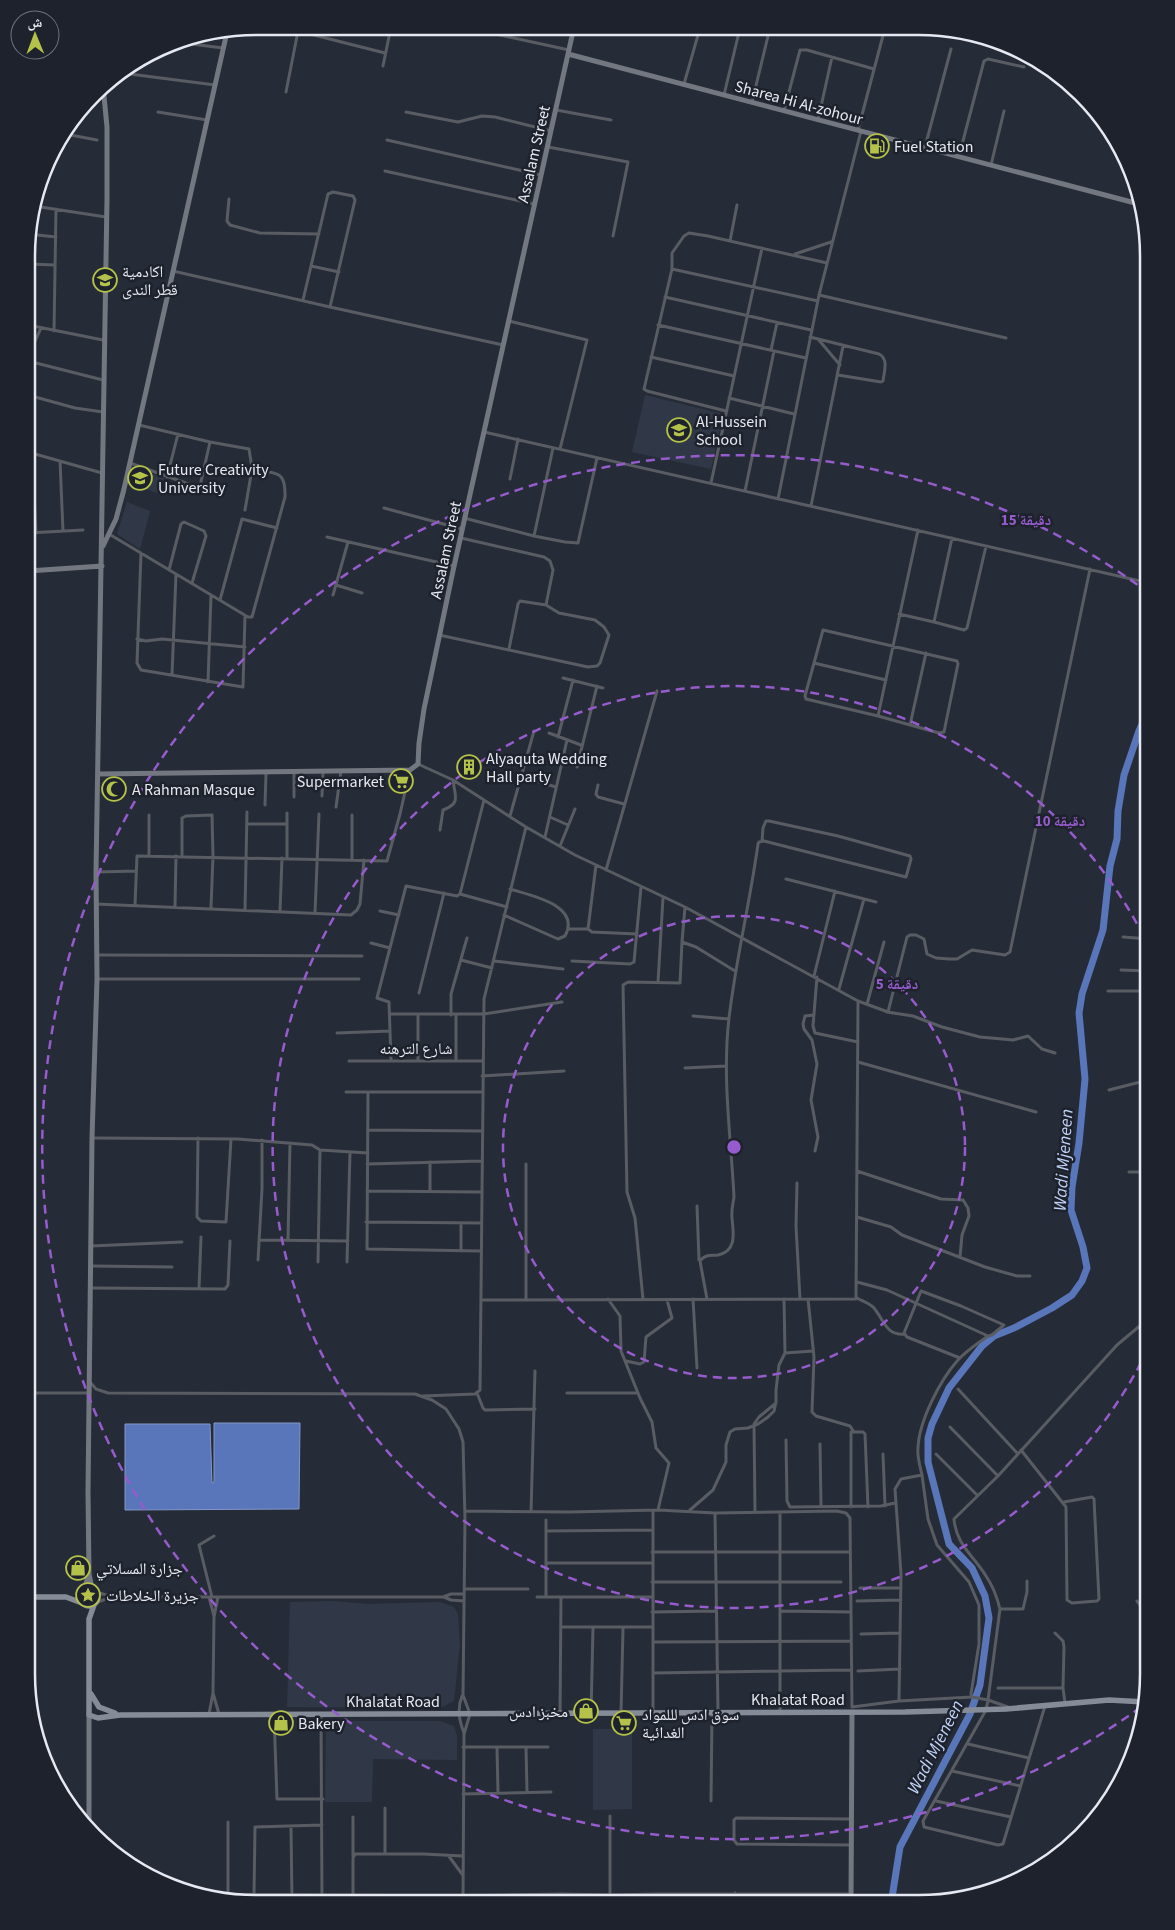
<svg xmlns="http://www.w3.org/2000/svg" width="1175" height="1930" font-family="'Source Sans 3','Noto Naskh Arabic',sans-serif">
<style>
.built{fill:#303847}
.water{fill:#5876b9;stroke:#8398ca}
.lines{fill:none;stroke-linecap:round;stroke-linejoin:round}
.river{stroke:#5876b9;stroke-width:7}
.street{stroke:#595c62;stroke-width:3}
.secondary{stroke:#737780;stroke-width:5}
.primary{stroke:#868c97;stroke-width:5.5}
.ring{fill:none;stroke:#965bcc;stroke-width:2.5;stroke-dasharray:9 6}
.labels{text-anchor:middle;stroke-width:5;stroke-linejoin:round;paint-order:stroke}
.street-label{font-size:16px;fill:#e6e9f1;stroke:#1d222c}
.poi-label{font-size:16px;fill:#e6e9f1;stroke:#1d222c;text-anchor:start}
.water-label{font-size:18px;font-style:italic;fill:#c1d3f9;stroke:#1d222c}
.rim{fill:none;stroke:#e6e9f1;stroke-width:2.5}
.centre{fill:#965bcc;stroke:#1d222c;stroke-width:2.5}
.ring-label{font-size:15px;text-anchor:middle;font-weight:bold;fill:#965bcc;stroke:#1d222c;stroke-width:5;stroke-linejoin:round;paint-order:stroke}
</style>
<rect width="100%" height="100%" fill="#262c37"/>
<path class="built" d="M645,395L723,414L711,469L632,452Z
M133,467L164,478L160,494L129,483Z
M127,502L150,511L140,549L117,534Z
M334,1601L368,1604L440,1602L454,1607L458,1614L460,1645L454,1701L440,1708L287,1707L290,1602Z
M326,1721H440L454,1726L457,1736V1760L373,1759L372,1802H325Z
M593,1729H632V1809L593,1810Z"/>
<path class="water" d="M214,1423H300L299,1509L125,1510V1424H210L212,1483L214,1482Z"/>
<g class="lines">
<path class="river" d="M891,1904L900,1847L970,1714L980,1685L989,1618L985,1596L972,1568L949,1544L928,1462V1438L932,1424L949,1388L982,1346L994,1336L1014,1328L1052,1308L1072,1295L1082,1281L1087,1268L1083,1247L1071,1210L1072,1187L1079,1143L1085,1079L1079,1013L1082,994L1103,930L1110,866L1117,839L1118,811L1124,775L1139,731L1149,709"/>
<path class="street" d="M463,27L569,50
M869,28L884,32
M298,31L385,53
M175,42L223,48
M383,66L391,27
M122,73L215,85
M684,84L700,28
M286,92L299,26
M724,95L740,28
M752,102L770,28
M556,110L611,120
M784,111L800,50H807L874,69
M158,112L207,120
M406,112L458,122L482,116L495,117L551,131
M818,120L832,57
M858,130L885,28
M65,134L97,140
M387,140L541,175
M548,147L628,162L613,236
M925,147L951,49
M959,156L984,61L988,59L1024,67
M991,165L1004,111
M385,171L534,204
M229,199L227,221L230,225L260,233L319,234
M34,206L106,217
M28,234L56,237
M730,241L737,205
M795,254L831,242
M28,264L55,265
M311,266L339,272
M672,269L818,301
M173,271L330,307L355,200L353,196L333,192L328,194L303,300
M819,295L1006,338
M665,297L811,330
M330,307L503,345
M509,321L587,340L560,449
M28,325L103,340
M658,325L806,358
M54,331L56,209
M810,337L879,354C889,359 884,372 883,381L881,382L838,375
M818,339L840,365
M771,350L777,323
M28,357L41,328
M651,357L734,376
M28,361L103,380
M28,395L75,408L103,412
M729,398L794,414
M726,411L647,391L644,389L672,269V253L684,236L689,233L708,236L827,263
M484,432L1149,583
M28,452L102,473
M32,454L36,533
M60,461L63,531
M130,463L197,487L200,486L210,442L139,425
M167,477L178,434
M510,479L518,439
M711,483L762,248
M745,491L774,351
M778,499L819,295L861,131
M811,506L843,346
M384,508L462,529
M245,510L252,469
M464,518L534,536L565,542L578,543L597,458
M28,533L83,530
M109,534L248,617H252L285,497C286,466 273,476 252,468L249,449L210,442
M534,536L553,448
M327,537L454,566
M461,538L544,557L550,561L553,570L546,605
M952,538L934,622L964,630L967,628L986,546
M141,553L137,663L141,670L243,687L245,615
M169,570L181,524L184,522L204,531L206,536L192,583
M336,585L362,593
M333,595L348,542
M220,600L242,519L277,528
M899,614L934,622
M823,630L957,661L958,664L944,732L939,733L878,716L806,699L805,696Z
M439,635L588,667L597,666L600,663L609,635L604,627L595,620L559,613L546,605L520,601L518,604L509,649
M137,639L146,641L162,639L245,647
M814,663L886,680
M172,675L176,574
M563,678L603,688
M208,682L211,595
M878,716L918,530
M910,725L926,653
M549,733L581,745
M558,737L573,680
M418,764L453,780L526,827L575,855L685,907L858,1001L856,1299L481,1300
M1146,766L1149,767
M577,767L597,686
M539,782L556,787
M598,785L596,794L598,797L624,804
M322,796L323,772
M294,797V772
M265,805L266,773
M336,807L341,771
M287,813V858
M510,816L534,731
M550,817L568,825
M248,824H287
M440,830L443,810C461,803 455,797 453,780
M545,837L567,740
M560,846L575,809
M149,856V815
M182,856V818L186,816L212,815L213,856L211,908
M352,860V815
M606,870L657,691
M96,872L136,871
M786,879L876,902
M460,894L484,800
M96,904L351,915L357,910L360,904L364,860
M135,905L137,856L387,861L400,814L410,770
M175,907L176,856
M685,907L682,942L696,947L735,971
M245,910L247,812
M280,911L282,858
M380,911L399,915
M315,913L319,814
M504,915L558,939L565,936C582,905 529,895 510,889
M568,929H588L592,932L637,934
M588,929L596,865
M1123,937L1149,939
M371,943L390,948
M97,955L362,956
M461,960L492,968
M494,961L563,969
M572,961L630,964L634,962L641,887
M1121,970L1148,971
M814,976L835,891
M817,977L813,1026L815,1033L858,1042
M97,979H359
M658,982L663,898
M839,989L864,899
M1108,991H1148
M419,993L444,893
M858,1001L888,1012L907,937L910,935H916L924,939L927,954L936,958L949,959H957L972,950L1005,955L1010,952L1090,569
M867,1004L884,942
M887,1012L913,1016L942,1027L980,1037L1013,1040L1028,1036L1042,1049L1055,1053
M390,1014H484L562,1002
M418,1015V1060
M451,1015V994L467,938
M814,1015L805,1016L803,1024L804,1029L812,1040L817,1064L811,1100L818,1137L815,1151
M693,1016L729,1019
M337,1033L390,1031
M391,1060L389,1002L377,998L406,886L457,896L460,894L507,907
M456,1060V1015
M349,1061H483
M858,1062L1036,1112
M685,1068L726,1066
M482,1076L564,1071
M1109,1090L1148,1080
M346,1092H482
M368,1092L367,1249L480,1251
M368,1130L482,1131
M92,1138L238,1139L312,1145L320,1150L318,1262
M198,1138L197,1217L201,1221L226,1222L231,1139
M320,1150L368,1153
M367,1164L481,1161
M526,1164V1299
M857,1171L941,1199L963,1200L968,1208L969,1216L962,1235L960,1257
M1129,1172H1148
M797,1183L796,1226L800,1299
M367,1191L481,1192
M430,1191V1162
M697,1206L699,1260
M857,1217L891,1227L902,1235L985,1267L1017,1276H1030
M366,1222L481,1223
M259,1240L348,1241
M288,1240L290,1143
M91,1246L182,1242
M461,1251V1223
M258,1260L262,1189V1140
M347,1262L350,1152
M91,1266L172,1267
M91,1288L225,1289L228,1285L230,1241
M199,1289L201,1237
M857,1298C862,1301 870,1303 874,1308C884,1320 886,1336 905,1334
M608,1299L620,1316L621,1351L640,1398L652,1422L656,1448L669,1463L658,1510
M643,1299L635,1218L627,1192L623,985L628,982L680,983L682,942
M693,1299L697,1368
M707,1299L700,1261C705,1254 711,1256 718,1255C738,1251 733,1231 732,1218C731,1211 733,1204 734,1197C731,1138 722,1077 729,1018C736,959 750,902 758,844L759,842L764,841L906,877L911,859L910,856L838,836L769,821H766L763,828L762,841
M808,1299L814,1357L812,1412L816,1416L850,1426L854,1432
M785,1353L813,1351
M960,1358L907,1337L904,1333L921,1291L961,1306L1004,1325L992,1335L988,1336
M626,1361L640,1364L644,1362L646,1337L672,1318L667,1300
M90,1382L96,1389L108,1393L415,1394L432,1400L446,1409L459,1429L463,1442L465,1519L463,1695L470,1714L464,1734L463,1902
M958,1389L1018,1454
M27,1393H88
M477,1393L483,1408L485,1410L535,1409
M567,1393H638
M423,1396L475,1394L480,1390L484,999L526,827
M950,1427L998,1476
M786,1440L787,1501L790,1507L881,1506L895,1503
M820,1444L821,1506
M1021,1450L1066,1507L1067,1600L1072,1603L1097,1601L1099,1599L1094,1499L1092,1497L1064,1502
M883,1454L885,1506
M936,1454L977,1495
M922,1475L928,1519L937,1545L969,1582L979,1605V1644L971,1694L972,1697L988,1700L986,1710L923,1821L924,1827L998,1845L1003,1844L1045,1706
M851,1507V1432H863L865,1434L868,1507
M690,1510L713,1490L726,1462V1445L730,1432L735,1429L748,1428L758,1424L768,1417L774,1411L776,1402V1390L779,1365L785,1353L784,1299
M465,1511L569,1512L658,1510L715,1513L837,1511L846,1513L850,1518L852,1707
M531,1512L535,1371
M755,1512L754,1424L759,1417L776,1403
M715,1513L718,1712
M546,1520V1597
M546,1531L652,1530
M652,1552H850
M546,1563H651
M652,1582H841
M860,1588H901
M464,1589H528
M96,1592L113,1597H443L451,1594H464
M209,1597L214,1616
M212,1597L199,1545L214,1536
M444,1597L451,1600L464,1601
M537,1597H652
M857,1601L901,1600
M1137,1601L1142,1608V1701
M97,1602L113,1597
M1000,1609H1023L1027,1592V1581
M780,1611L851,1612
M652,1612L716,1611
M561,1627H652
M1055,1633L1063,1641L1064,1647L1063,1688L1065,1703
M861,1634L900,1633
M653,1642L851,1641
M858,1671L900,1669
M653,1673L851,1670
M998,1688H1063
M213,1693L219,1714
M462,1696C457,1709 459,1720 464,1733
M899,1701L972,1697
M852,1707L899,1701L901,1574L895,1489L901,1479L922,1475C920,1466 917,1457 918,1448C919,1421 940,1380 958,1360C966,1351 978,1343 988,1336L887,1290L857,1282
M1008,1707L988,1700L1000,1609C997,1597 993,1586 986,1576C974,1556 956,1545 954,1519L998,1476L1117,1345L1148,1319
M780,1712V1512
M560,1713L561,1597
M653,1713V1511
M209,1714L213,1693L214,1617L218,1597
M591,1714L593,1627
M621,1714L623,1628
M274,1715L277,1799H323
M321,1715L322,1902
M968,1744L1029,1758
M463,1747H548
M497,1747L498,1793
M526,1747L527,1792
M952,1771L1020,1786
M463,1794L551,1792
M711,1801L712,1713
M936,1801L1011,1817
M385,1808V1854
M353,1817V1856
M291,1826L292,1902
M851,1845L737,1844L734,1840V1820L736,1818L851,1819
M448,1855L462,1874
M735,1893L736,1903
M198,1894L463,1896L561,1894L610,1895L658,1894H851
M228,1894V1822
M254,1895L255,1827L322,1825
M353,1895V1858L355,1854H423L463,1856
M578,1895V1903
M610,1895V1816"/>
<path class="secondary" d="M568,54L1139,204
M103,546L116,519L124,489L227,32
M28,571L102,566
M98,774L410,770L418,764L419,743L424,709L453,571L574,27
M92,1589L89,1574L88,1492L92,1138L97,979L96,872L107,199V127L103,86
M84,1590L88,1577
M89,1829V1715
M851,1904L852,1713"/>
<path class="primary" d="M80 1597a9 9 0 1 1 18 0a9 9 0 1 1-18 0Z
M26,1597H66L82,1603
M94,1605L89,1619V1715L98,1718L120,1715L905,1712L1006,1709L1109,1700L1145,1702
M91,1694L99,1707L115,1713"/>
</g>
<g class="ring">
<circle cx="734" cy="1147" r="231"/>
<path d="M1148 1349A461 461 0 1 1 1148 945"/>
<path d="M1141 1707A692 692 0 1 1 1146 591"/>
</g>
<defs>
<g id="fuel-ring" transform="scale(1.25)"><circle r="9.5" fill="#1d222c" stroke="#b5c249" stroke-width="1.5"/><path d="M-5.5-6h7V0h2V4h1.3V-2.5L3-4.5l.8-.8L6-3V5H2.5V1h-1V6h-7ZM-4.2-4.7v3.2H.2V-4.7Z" fill="#b5c249"/></g>
<g id="school-ring" transform="scale(1.25)"><circle r="9.5" fill="#1d222c" stroke="#b5c249" stroke-width="1.5"/><path d="M0-5L7-2L0 1L-7-2ZM-4 1L0 2.5L4 1V4Q0 6-4 4Z" fill="#b5c249"/></g>
<g id="university-ring" transform="scale(1.25)"><circle r="9.5" fill="#1d222c" stroke="#b5c249" stroke-width="1.5"/><path d="M0-5L7-2L0 1L-7-2ZM-4 1L0 2.5L4 1V4Q0 6-4 4Z" fill="#b5c249"/></g>
<g id="building-ring" transform="scale(1.25)"><circle r="9.5" fill="#1d222c" stroke="#b5c249" stroke-width="1.5"/><path d="M-4-6H4V6H1V3H-1V6H-4ZM-2.5-4.3h1.7v1.8h-1.7ZM.8-4.3h1.7v1.8H.8ZM-2.5-1h1.7V.8h-1.7ZM.8-1h1.7V.8H.8Z" fill="#b5c249"/></g>
<g id="supermarket-ring" transform="scale(1.25)"><circle r="9.5" fill="#1d222c" stroke="#b5c249" stroke-width="1.5"/><path d="M-6-5.5h2.5l.6 2H6L4.5 2H-2.5L-4.4-4H-6ZM-1.5 3.2a1.3 1.3 0 1 0 .1 0ZM3 3.2a1.3 1.3 0 1 0 .1 0Z" fill="#b5c249"/></g>
<g id="mosque-ring" transform="scale(1.25)"><circle r="9.5" fill="#1d222c" stroke="#b5c249" stroke-width="1.5"/><path d="M3.5-4.9A6 6 0 1 0 3.5 4.9A5 5 0 1 1 3.5-4.9Z" fill="#b5c249"/></g>
<g id="shop-ring" transform="scale(1.25)"><circle r="9.5" fill="#1d222c" stroke="#b5c249" stroke-width="1.5"/><path d="M-5-2.5h2.3a2.7 3.5 0 0 1 5.4 0H5L5.5 6h-11ZM-1.5-2.5h3a1.5 2.3 0 0 0-3 0Z" fill="#b5c249"/></g>
<g id="sight-ring" transform="scale(1.25)"><circle r="9.5" fill="#1d222c" stroke="#b5c249" stroke-width="1.5"/><path d="M0-6L1.8-2.2L6-1.7L2.9 1.2L3.7 5.4L0 3.3L-3.7 5.4L-2.9 1.2L-6-1.7L-1.8-2.2Z" fill="#b5c249"/></g>
</defs>
<g fill-rule="evenodd">
<use href="#fuel-ring" x="877" y="146"/>
<use href="#school-ring" x="105" y="280"/>
<use href="#school-ring" x="679" y="430"/>
<use href="#university-ring" x="140" y="478"/>
<use href="#building-ring" x="469" y="767"/>
<use href="#supermarket-ring" x="401" y="781"/>
<use href="#mosque-ring" x="114" y="789"/>
<use href="#shop-ring" x="78" y="1568"/>
<use href="#sight-ring" x="88" y="1595"/>
<use href="#shop-ring" x="586" y="1711"/>
<use href="#shop-ring" x="281" y="1723"/>
<use href="#supermarket-ring" x="624" y="1723"/>
</g>
<g class="labels">
<g class="street-label">
<text transform="translate(799 102) rotate(15)" y="6">Sharea Hi Al-zohour</text>
<text transform="translate(533 154) rotate(-77)" y="6">Assalam Street</text>
<text transform="translate(445 550) rotate(-78)" y="6">Assalam Street</text>
<text x="416" y="1054">شارع الترهنه</text>
<text x="798" y="1705">Khalatat Road</text>
<text x="393" y="1707">Khalatat Road</text>
</g>
<g class="poi-label">
<text x="894" y="152">Fuel Station</text>
<text x="122" y="277">اكادمية<tspan x="122" dy="18">قطر الندى</tspan></text>
<text x="696" y="427">Al-Hussein<tspan x="696" dy="18">School</tspan></text>
<text x="158" y="475">Future Creativity<tspan x="158" dy="18">University</tspan></text>
<text x="486" y="764">Alyaquta Wedding<tspan x="486" dy="18">Hall party</tspan></text>
<text x="384" y="787" text-anchor="end">Supermarket</text>
<text x="132" y="795">A Rahman Masque</text>
<text x="96" y="1574">جزارة المسلاتي</text>
<text x="106" y="1601">جزيرة الخلاطات</text>
<text x="568" y="1717" text-anchor="end">مخبز ادس</text>
<text x="642" y="1720">سوق ادس لللمواد<tspan x="642" dy="18">الغدائية</tspan></text>
<text x="298" y="1729">Bakery</text>
</g>
<g class="water-label">
<text transform="translate(1063 1160) rotate(-86)" y="6">Wadi Mjeneen</text>
<text transform="translate(935 1747) rotate(-63)" y="6">Wadi Mjeneen</text>
</g>
</g>
<path d="M0 0H1175V1930H0ZM256 35H919A221 221 0 0 1 1140 256V1674A221 221 0 0 1 919 1895H256A221 221 0 0 1 35 1674V256A221 221 0 0 1 256 35Z" fill="#1d222c" fill-rule="evenodd"/>
<path class="rim" d="M256 35H919A221 221 0 0 1 1140 256V1674A221 221 0 0 1 919 1895H256A221 221 0 0 1 35 1674V256A221 221 0 0 1 256 35Z"/>
<circle cx="734" cy="1147" r="8" class="centre"/>
<g class="ring-label">
<text x="1026" y="525">15 دقيقة</text>
<text x="1060" y="826">10 دقيقة</text>
<text x="897" y="989">5 دقيقة</text>
</g>
<g transform="translate(35 35) rotate(359)"><circle r="24" fill="#1d222c" stroke="#6d727b"/>
<path d="M0-4L9 19L0 12L-9 19Z" fill="#b5c249"/>
<text y="-8" font-size="14" font-weight="bold" text-anchor="middle" fill="#e6e9f1">ش</text>
</g>
</svg>
